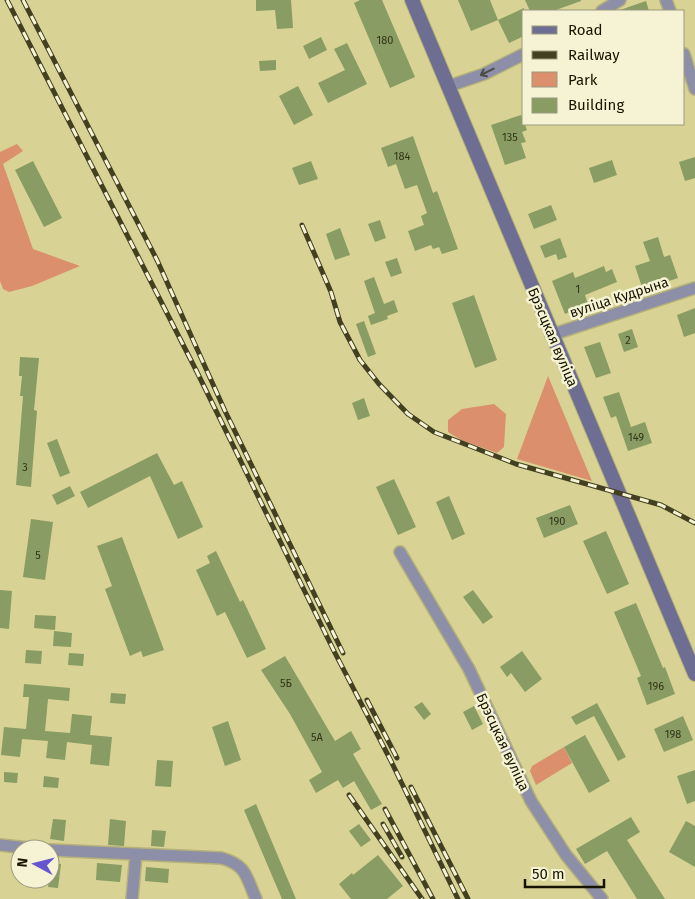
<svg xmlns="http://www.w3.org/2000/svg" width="695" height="899" font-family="'Fira Sans',sans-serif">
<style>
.green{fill:#dc8f6d}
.building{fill:#889c63}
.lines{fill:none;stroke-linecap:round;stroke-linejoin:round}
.minor-casing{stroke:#b5b179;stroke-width:14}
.secondary-casing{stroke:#b5b179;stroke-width:16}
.minor{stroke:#8d8ea7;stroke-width:11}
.secondary{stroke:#6e6e92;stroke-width:14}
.rail-casing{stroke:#434022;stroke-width:5}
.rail{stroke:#f5f3d3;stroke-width:3;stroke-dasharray:9;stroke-linecap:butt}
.oneway{stroke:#4c4b4b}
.labels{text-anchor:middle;stroke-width:5;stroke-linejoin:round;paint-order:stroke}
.number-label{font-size:11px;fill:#323619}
.street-label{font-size:14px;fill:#161400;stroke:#f5f3d3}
</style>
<rect width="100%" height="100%" fill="#d8d394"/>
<path class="green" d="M17,144L23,151L3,164L33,249L80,266L32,286L9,292L3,289L0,281V152Z
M548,376L592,481L517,459Z
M494,404L506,414L504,447L497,453L461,440L448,432V420L462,409Z
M564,747L572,763L536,785L530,771L532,766Z"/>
<path class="building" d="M256,0H291L293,28L277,29L275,10L256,11Z
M360,0H382L415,77L390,88L354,3Z
M458,0H490L498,20L471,31Z
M525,0H581V1L553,11H530Z
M646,1L649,11H620V10Z
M524,8V36L509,43L498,20Z
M321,37L327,50L309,59L303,46Z
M347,43L367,84L328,103L318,83L345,70L334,49Z
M276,60V70L260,71L259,61Z
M298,86L313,115L294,125L279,96Z
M521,115L527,130L522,132L526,142L521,143L526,158L505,165L491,125Z
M413,136L433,193L437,191L458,249L442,254L439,247L433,249L431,245L415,251L408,231L424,225L421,216L427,213L417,185L405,189L396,164L388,167L381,148Z
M695,157V178L685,181L679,162Z
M612,160L617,175L594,183L589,168Z
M33,161L62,218L44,227L15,170Z
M311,161L318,179L299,185L292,168Z
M551,205L557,220L534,229L528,214Z
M380,220L386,238L375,242L368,224Z
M340,228L350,255L335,260L326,234Z
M658,237L664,257L670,255L678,278L663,283L662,280L642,287L635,266L650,261L643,242Z
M560,238L567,257L558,260L556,254L545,258L540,246Z
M397,258L402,273L391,277L385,262Z
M604,266L606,272L612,269L617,282L585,295L588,304L565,314L552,281L573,272L575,278Z
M374,277L384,304L394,300L398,312L387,316L388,319L371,325L368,316L375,313L364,281Z
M474,295L497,360L475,368L452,303Z
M695,308V333L684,337L677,315Z
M364,321L376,354L368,357L356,324Z
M632,329L638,347L624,352L618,334Z
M600,342L611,373L596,378L584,347Z
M20,357L39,358L34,410L37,411L31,487L16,485L23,396H20L22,376H19Z
M619,392L631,427L645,422L652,443L628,451L616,416L611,418L603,397Z
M364,398L370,416L358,420L352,403Z
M57,439L70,473L60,477L47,443Z
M157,453L174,485L182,481L203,527L178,539L150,476L88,508L80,492Z
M394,479L416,527L398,535L376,487Z
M70,486L75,496L57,505L52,495Z
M449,496L465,534L452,540L436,502Z
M570,505L578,524L544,538L536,518Z
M31,519L53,522L45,580L23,577Z
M606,531L629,584L607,594L583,541Z
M122,537L164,650L143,657L141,651L130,656L105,589L112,586L97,546Z
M216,551L240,602L243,600L266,649L247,658L225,612L217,616L196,570L210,563L207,556Z
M0,590L12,591L9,629L0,628Z
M473,590L493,617L483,624L463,597Z
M636,603L663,668L665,667L675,694L647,705L637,678L641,676L614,612Z
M35,615L56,616L55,630L34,628Z
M54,631L72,633L71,647L53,646Z
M26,650L42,651L41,664L25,663Z
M522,651L542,679L525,692L511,673L507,677L500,667Z
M69,653L84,654L83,666L68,665Z
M285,656L335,741L351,731L361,749L353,754L382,804L371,810L354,781L343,788L338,780L316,793L309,780L322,772L290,714L261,670Z
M24,684L70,688L69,701L48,699L45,731L70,733L72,714L92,716L90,735L112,737L109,766L90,764L92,745L67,742L65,760L46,758L48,741L22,739L20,757L1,755L4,727L26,729L29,697H23Z
M111,693L126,694L125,704L110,703Z
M422,702L431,714L424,720L414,707Z
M597,703L626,757L618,761L594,716L576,725L571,717Z
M474,706L483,724L472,730L463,712Z
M683,716L693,740L664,752L654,729Z
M228,721L241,760L225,766L212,727Z
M585,735L610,781L589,793L564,747Z
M157,760L173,761L171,787L155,786Z
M695,770V801L687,804L677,776Z
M4,772L18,773L17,783L4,782Z
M44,776L59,778L58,788L43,787Z
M256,804L296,899H282L244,810Z
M631,817L640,832L627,840L665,899H637L607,851L585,864L576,849Z
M53,819L66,820L64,841L50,839Z
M110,819L126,821L124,846L108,845Z
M686,821L695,826V867L669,852Z
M359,824L371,840L361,847L349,831Z
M152,830L166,831L164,847L151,846Z
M378,855L403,886L387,899H351L339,884L352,873L353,875Z
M50,863L61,864L58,888L48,887L49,879H50Z
M97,863L122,865L120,882L96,880Z
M146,867L169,869L168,883L145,881Z"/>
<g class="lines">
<g class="minor-casing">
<path id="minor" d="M666,0L670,11
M602,11L620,0
M684,54L695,89
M449,86L484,74L524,54
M551,335L695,288
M400,552L469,669L531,801L566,855L602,899
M0,845L38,849
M50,850L221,858C247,865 246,877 256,899
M132,899L136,854"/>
</g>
<g class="secondary-casing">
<path id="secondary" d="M412,0L695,674"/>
</g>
<use href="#minor" class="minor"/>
<use href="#secondary" class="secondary"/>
<g class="rail-casing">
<path id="rail" d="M7,0L196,370L335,653L390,759L458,899
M23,0L157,260L225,411L343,653
M302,225L331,292L340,322L360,360L379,384L408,414L434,432L516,464L661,505L695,523
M367,700L397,758
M411,787L468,899
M349,795L422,899
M385,809L433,899
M383,824L402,857"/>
</g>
<use href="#rail" class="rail"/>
</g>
<defs><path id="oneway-shaft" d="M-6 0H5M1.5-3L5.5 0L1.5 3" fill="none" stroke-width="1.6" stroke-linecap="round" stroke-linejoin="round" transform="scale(1.25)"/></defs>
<use class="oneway" href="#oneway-shaft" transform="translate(487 72) rotate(154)"/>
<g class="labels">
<g class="number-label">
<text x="385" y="44">180</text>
<text x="510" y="141">135</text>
<text x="402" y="160">184</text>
<text x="578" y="293">1</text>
<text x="628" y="344">2</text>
<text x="636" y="441">149</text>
<text x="25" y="471">3</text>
<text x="557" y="525">190</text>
<text x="38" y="559">5</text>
<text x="286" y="687">5Б</text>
<text x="656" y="690">196</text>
<text x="673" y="738">198</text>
<text x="317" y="741">5А</text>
</g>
<g class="street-label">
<text transform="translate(619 297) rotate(-18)" y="5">вуліца Кудрына</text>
<text transform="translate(553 337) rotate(67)" y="5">Брэсцкая вуліца</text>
<text transform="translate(503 742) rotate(65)" y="5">Брэсцкая вуліца</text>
</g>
</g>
<rect x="522" y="10" width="162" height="115" fill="#f5f3d3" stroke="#9c9a7f"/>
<rect x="532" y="26" width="25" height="8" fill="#6e6e92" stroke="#9c9a7f"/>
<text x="568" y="35" font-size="15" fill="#161400">Road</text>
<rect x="532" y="51" width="25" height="8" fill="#434022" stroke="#9c9a7f"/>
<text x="568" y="60" font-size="15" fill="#161400">Railway</text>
<rect x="532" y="72" width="25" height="15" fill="#dc8f6d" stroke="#9c9a7f"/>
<text x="568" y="85" font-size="15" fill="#161400">Park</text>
<rect x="532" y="98" width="25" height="15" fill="#889c63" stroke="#9c9a7f"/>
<text x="568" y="110" font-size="15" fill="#161400">Building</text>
<g transform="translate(35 864) rotate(277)"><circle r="24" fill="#f5f3d3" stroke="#9c9a7f"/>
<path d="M0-4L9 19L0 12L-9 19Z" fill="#6556cf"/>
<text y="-8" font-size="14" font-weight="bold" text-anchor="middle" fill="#161400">N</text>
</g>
<path d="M525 879v8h79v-8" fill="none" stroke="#161400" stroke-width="2.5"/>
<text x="532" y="879" font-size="15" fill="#161400" stroke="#f5f3d3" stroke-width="4" paint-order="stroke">50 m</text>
</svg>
